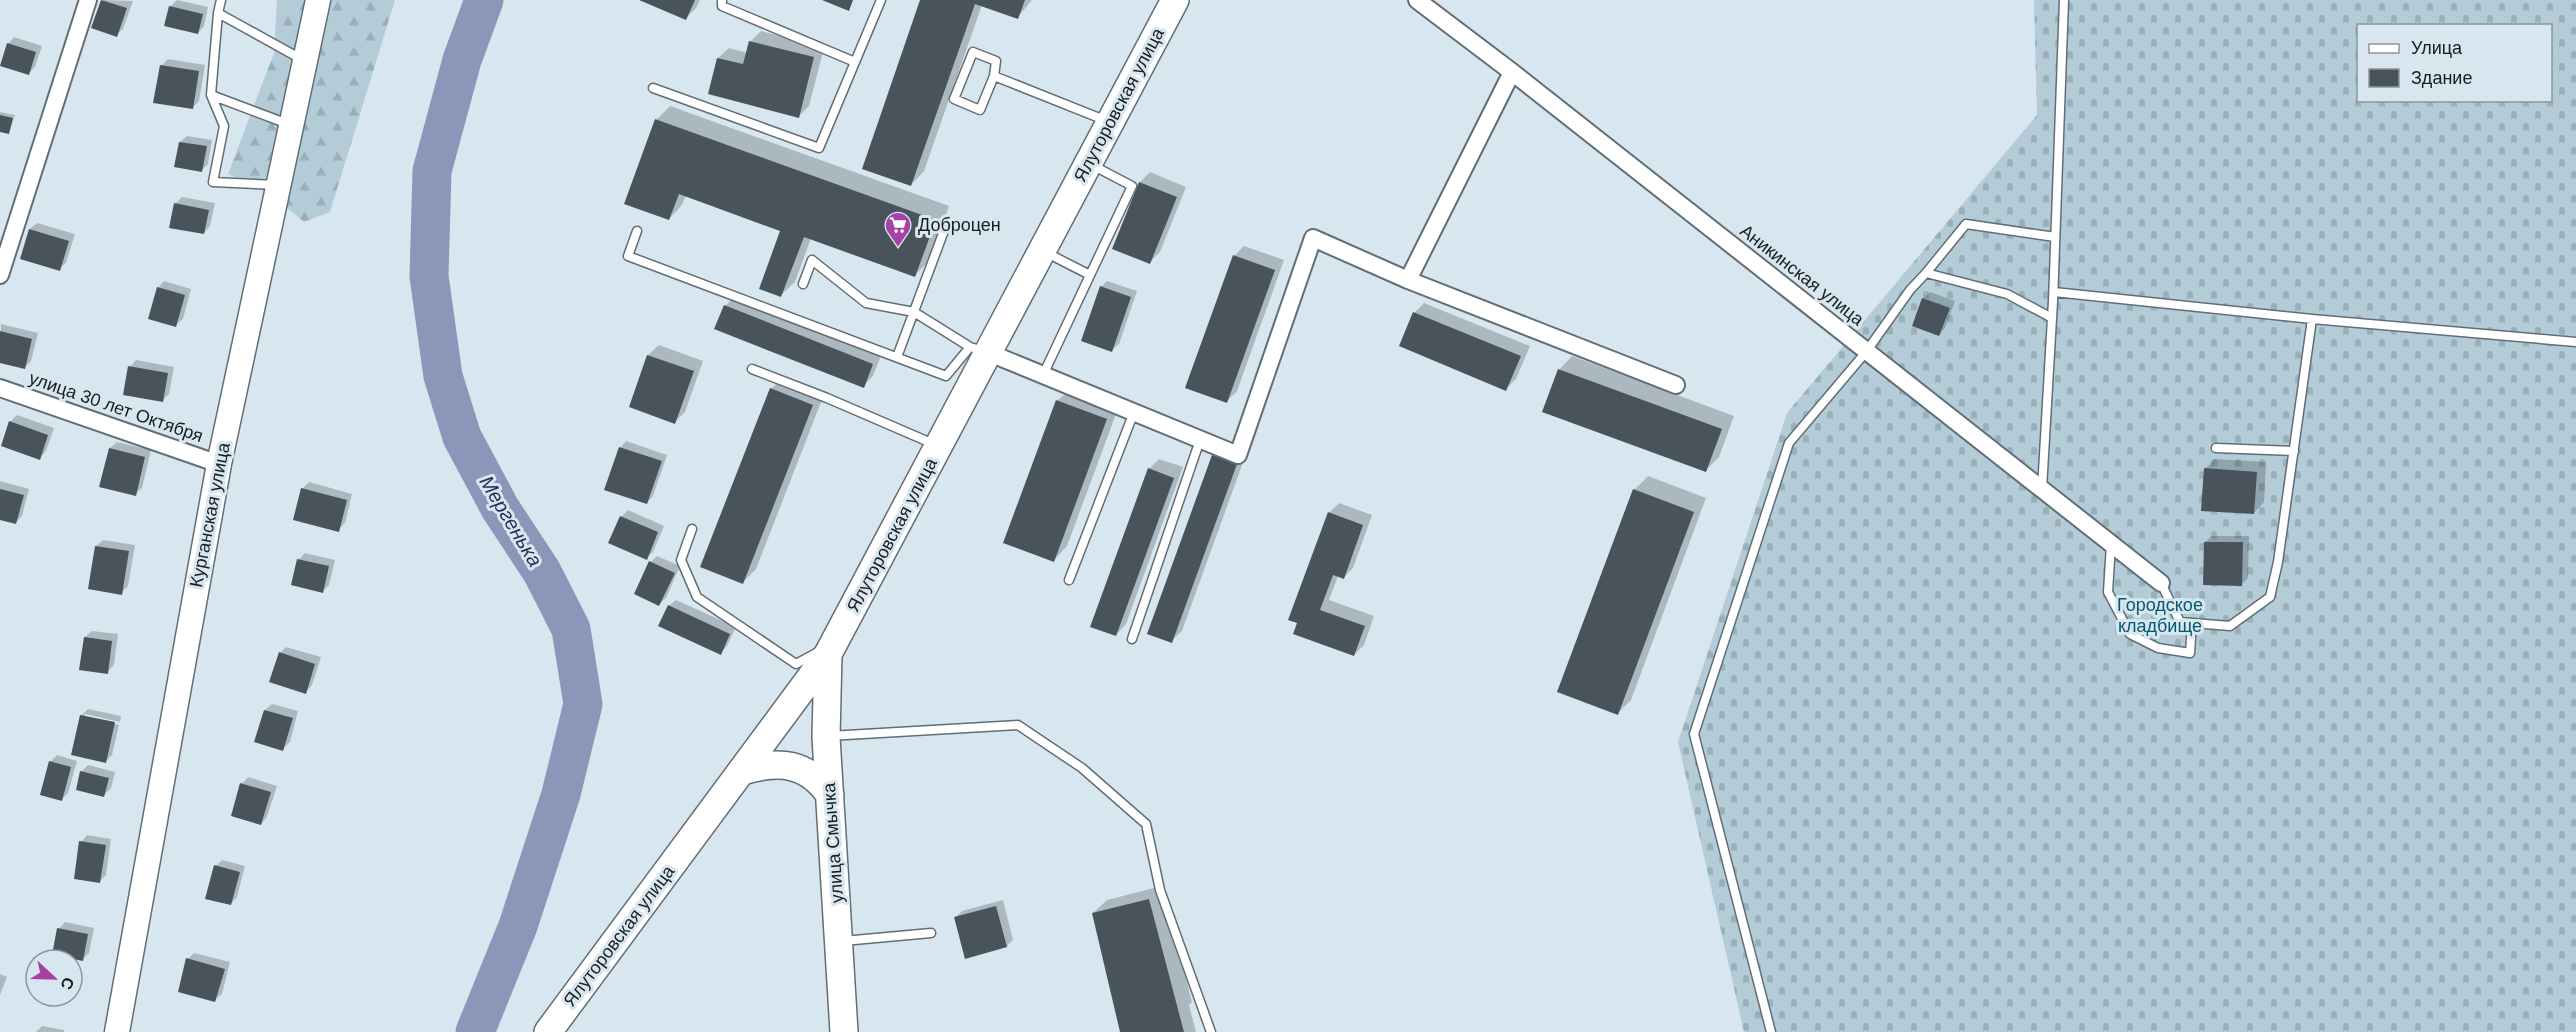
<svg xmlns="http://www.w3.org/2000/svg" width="2576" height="1032" font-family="Arial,sans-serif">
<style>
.forest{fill:url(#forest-firs)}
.cemetery{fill:url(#cemetery-stones);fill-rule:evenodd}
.shadow{fill:#0003}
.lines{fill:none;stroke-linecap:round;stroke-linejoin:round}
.river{stroke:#8a97b8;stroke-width:39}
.building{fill:#49535c}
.lane-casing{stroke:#606e75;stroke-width:11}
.street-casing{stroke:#606e75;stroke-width:20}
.secondary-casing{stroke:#606e75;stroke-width:27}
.primary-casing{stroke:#606e75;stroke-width:30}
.lane{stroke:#fff;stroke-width:8}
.street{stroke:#fff;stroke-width:16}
.secondary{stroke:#fff;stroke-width:24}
.primary{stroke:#fff;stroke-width:27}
.labels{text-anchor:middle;stroke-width:6;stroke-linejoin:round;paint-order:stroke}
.street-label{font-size:18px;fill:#181e20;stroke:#d8e7ef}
.poi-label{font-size:18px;fill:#181e20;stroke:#d8e7ef;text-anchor:start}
.park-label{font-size:18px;fill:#055773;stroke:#d8e7ef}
.water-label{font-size:20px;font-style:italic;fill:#1e2d59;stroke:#d8e7ef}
</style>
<defs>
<pattern id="forest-firs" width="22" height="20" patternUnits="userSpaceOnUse" patternTransform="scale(1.5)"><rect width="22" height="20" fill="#b3ccd8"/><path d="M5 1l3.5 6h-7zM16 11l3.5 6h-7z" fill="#99afb9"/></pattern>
<pattern id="cemetery-stones" width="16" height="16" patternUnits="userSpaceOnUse" patternTransform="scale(1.5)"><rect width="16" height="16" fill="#b3ccd8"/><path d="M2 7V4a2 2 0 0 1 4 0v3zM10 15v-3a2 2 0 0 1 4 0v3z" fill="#99afb9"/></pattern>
</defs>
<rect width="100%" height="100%" fill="#d8e7ef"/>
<path class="forest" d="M277,0H395L330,212L304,222L269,193L228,174L274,53Z"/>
<path class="cemetery" d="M2034,0H2576V1032H1744L1678,742L1787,413L2037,115ZM2358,26H2550V100H2358Z"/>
<path class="shadow" d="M103,0L133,1L123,29L116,35L93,27Z
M177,0L208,7L204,26L198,33L170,7Z
M645,0H700L696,8L686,18Z
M922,0H1032L1018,17L982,5L924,171L911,185Z
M761,31L824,48L809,106L799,116L710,93L718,58L729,48L748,53L750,42Z
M14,37L42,46L35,67L29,73L8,44Z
M168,59L205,65L199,101L192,108L161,66Z
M670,106L949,206L928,262L915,275L811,238L795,282L781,295L782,230L686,195L682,205L669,219L626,203L657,119Z
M0,112L15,115L9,133L0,131Z
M187,136L212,140L208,164L202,170L180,142Z
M1150,172L1186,187L1160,252L1150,262L1140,182Z
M182,197L215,203L210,226L204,233L175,204Z
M37,223L75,234L66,263L59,269L22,258L30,229Z
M1244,246L1284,260L1237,391L1227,401L1234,256Z
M164,281L191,289L183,319L176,325L158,288Z
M1107,281L1137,291L1119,344L1112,350L1101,287Z
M1930,292L1955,301L1945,328L1939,334L1923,299Z
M735,296L882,353L873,376L863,386L725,306Z
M1424,303L1530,346L1516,379L1506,389L1414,313Z
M1,324L38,333L31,361L24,368L0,362Z
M659,345L703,361L685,412L675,422L630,406L648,355Z
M1572,356L1734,416L1719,457L1706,470L1559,370Z
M136,360L174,367L169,394L162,401L130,367Z
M785,376L825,392L756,569L743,582L771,389Z
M1071,388L1119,406L1067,546L1054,560L1057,401Z
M17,415L54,428L46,451L40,458L10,422Z
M626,441L667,455L653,496L647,503L620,448Z
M117,442L151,450L142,488L135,494L110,448Z
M1224,446L1246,454L1182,631L1171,641L1213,456Z
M1159,459L1183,467L1126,624L1116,635L1149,469Z
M2215,459L2266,462L2264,502L2254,513L2205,469Z
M1648,476L1706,498L1631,700L1618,713L1634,490Z
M0,481L29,489L22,516L15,523L0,519Z
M309,482L352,494L345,523L338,530L302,489Z
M1339,503L1372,515L1353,568L1343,578L1338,576L1329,600L1374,616L1364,645L1354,655L1295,633L1329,513Z
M628,510L664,526L653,552L646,558L621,517Z
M2212,536H2249L2248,578L2242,584L2205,542Z
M103,540L135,545L128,586L121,593L96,546Z
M305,553L335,560L329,585L322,592L292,584L299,559Z
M657,556L680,566L666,598L659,604L651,562Z
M676,600L736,627L727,646L720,653L669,606Z
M92,631L118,634L114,665L107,672L85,637Z
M286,647L321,657L312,685L306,692L280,653Z
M272,704L298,711L290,742L283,749L256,741L265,710Z
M88,709L121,716L120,722L85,714V717L119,725L112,755L106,761L73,754L82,715Z
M57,755L77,761L68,793L61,800L50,762Z
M88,765L115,772L111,788L104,795L81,772Z
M248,777L277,786L267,817L261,824L242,784Z
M87,835L111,839L106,875L99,882L81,842Z
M222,860L245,866L237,897L231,904L216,866Z
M1162,886L1192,1002L1189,1005L1196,1032H1122L1093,913L1107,900Z
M1003,900L1013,940L1007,946L955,918L962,911Z
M65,922L94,928L89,953L82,960L59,929Z
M194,953L230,962L222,994L215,1000L188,959Z
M0,974L7,977L0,995Z
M42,1026L64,1030V1032H36Z"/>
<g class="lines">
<path class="river" d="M475,1032L518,926L561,794L583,704L571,629L542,572L500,508L462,437L443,376L429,276L432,171L462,60L484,0"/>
</g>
<path class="building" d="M101,0L127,8L117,37L91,28Z
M639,0H695L686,20Z
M822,0H853L849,11Z
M920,0H1025L1018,19L975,4L911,186L862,169Z
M169,6L203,14L198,34L164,26Z
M749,41L814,57L799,118L708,94L717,58L743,64Z
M7,43L36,52L29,75L0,66Z
M160,65L199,71L193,109L153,103Z
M0,115L13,118L9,134L0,132Z
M655,119L936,220L915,277L804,237L781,297L759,289L780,231L679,194L669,220L624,204Z
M179,142L207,146L202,172L174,167Z
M1139,182L1177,197L1150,264L1112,249Z
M174,203L209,210L204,234L169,228Z
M29,229L69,241L60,271L20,259Z
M1233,255L1275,270L1227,403L1185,388Z
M1100,286L1131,297L1112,352L1081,341Z
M157,287L185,295L176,327L148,319Z
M1922,298L1950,308L1939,336L1912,326Z
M724,305L873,364L864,388L714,329Z
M1413,312L1521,356L1506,391L1399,346Z
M0,331L32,339L25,369L0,363Z
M647,355L694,371L675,424L629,407Z
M128,366L168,373L163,402L123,395Z
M1558,369L1722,429L1706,472L1542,412Z
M770,388L813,405L743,584L700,567Z
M1056,400L1107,419L1054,562L1003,543Z
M9,421L48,435L40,460L1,446Z
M619,447L662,461L647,504L604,490Z
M109,448L145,457L136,496L99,487Z
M1212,455L1237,464L1172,643L1147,634Z
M1148,468L1174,478L1116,636L1090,627Z
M2204,468L2257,472L2254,514L2201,511Z
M301,488L347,500L339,532L293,520Z
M0,489L24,495L16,524L0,520Z
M1633,489L1694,512L1618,715L1557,692Z
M1328,512L1363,525L1344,579L1333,575L1320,610L1365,626L1354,656L1293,634L1297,623L1288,620Z
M620,516L658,532L647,560L608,543Z
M2204,542H2243L2242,586L2203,585Z
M95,546L129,551L122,595L88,589Z
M297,559L329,566L323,593L291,585Z
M649,561L675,573L659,606L634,594Z
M668,605L730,634L721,655L658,626Z
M84,637L112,641L108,674L79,670Z
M279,652L315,664L306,694L269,682Z
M264,710L293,718L283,751L254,742Z
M80,715L115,722L106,763L71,755Z
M49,761L71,767L62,801L40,795Z
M80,771L109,778L104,797L76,790Z
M240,783L271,792L261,825L231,816Z
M79,841L106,845L100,883L74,879Z
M214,865L240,872L231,905L205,899Z
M1149,899L1180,1017L1184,1032H1120L1092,913Z
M996,906L1007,947L965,959L954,917Z
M57,928L88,934L83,961L52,955Z
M186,958L225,969L215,1002L178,992Z"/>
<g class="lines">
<g class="lane-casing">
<path id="lane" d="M221,0L218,13L303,60
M722,0V6L855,62
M218,13L211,95L288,124
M994,76L980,110L954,99L973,52L996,61L994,76L1107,121
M653,88L819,148L881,0
M211,95L224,126L213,182L278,185
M637,231L628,256L946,376L970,347L984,351
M1045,252L1090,275
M1926,273L1966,224L2055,237
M803,284L812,260L866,303L914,312L970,347
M2054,292L2312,319
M897,357L945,228
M752,369L827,398L936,445
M1043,375L1132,186L1092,165
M2216,448L2294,451
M2042,489L2053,301L2064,0
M692,529L681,560L697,597L796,664L818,652
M2111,544L2108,592L2130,634L2158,648L2190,653L2192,623
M1069,580L1134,412
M2161,583L2180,622L2230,626L2270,597L2278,562L2312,319L2576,342
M1132,639L1200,440
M829,736L1018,725L1082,768L1146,824L1160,890L1211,1032
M843,941L931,933
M1771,1032L1694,734L1789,443L1866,352L1910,290L1926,273L2007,294L2052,318"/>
</g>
<g class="street-casing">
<path id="street" d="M1417,0L1512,72L2161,583
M0,275L88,0
M1408,280L1676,385
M987,352L1238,455L1313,238L1408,280L1512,72
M0,388L219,464"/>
</g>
<g class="secondary-casing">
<path id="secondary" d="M117,1032L219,464L318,0"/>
</g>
<g class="primary-casing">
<path id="primary" d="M828,654L826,737L844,1032
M742,771C779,760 807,762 830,795
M548,1032L828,654L1175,0"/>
</g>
<use href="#lane" class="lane"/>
<use href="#street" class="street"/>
<use href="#secondary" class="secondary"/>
<use href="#primary" class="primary"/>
</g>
<defs>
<g id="supermarket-pin" transform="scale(1.35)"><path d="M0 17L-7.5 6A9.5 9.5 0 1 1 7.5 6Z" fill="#a641a6" stroke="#d8e7ef"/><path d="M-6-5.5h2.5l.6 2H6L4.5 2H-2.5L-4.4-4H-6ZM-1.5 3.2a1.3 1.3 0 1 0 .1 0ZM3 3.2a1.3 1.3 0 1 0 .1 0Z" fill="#fff"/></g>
</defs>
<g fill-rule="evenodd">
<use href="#supermarket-pin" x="898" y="225"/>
</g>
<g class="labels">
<g class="street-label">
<text transform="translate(1119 105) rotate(-62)" y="6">Ялуторовская улица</text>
<text transform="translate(1802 275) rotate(38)" y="6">Аникинская улица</text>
<text transform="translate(116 407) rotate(19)" y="6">улица 30 лет Октября</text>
<text transform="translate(210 515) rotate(-79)" y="6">Курганская улица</text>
<text transform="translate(892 535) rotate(-62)" y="6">Ялуторовская улица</text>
<text transform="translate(833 843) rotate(-94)" y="6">улица Смычка</text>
<text transform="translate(619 936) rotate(-53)" y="6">Ялуторовская улица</text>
</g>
<g class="poi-label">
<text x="918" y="231">Доброцен</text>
</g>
<g class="park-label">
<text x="2160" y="611">Городское<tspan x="2160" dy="21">кладбище</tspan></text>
</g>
<g class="water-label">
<text transform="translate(511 521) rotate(59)" y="7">Мергенька</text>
</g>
</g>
<rect x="2357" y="24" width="195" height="78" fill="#d8e7ef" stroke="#8b979c" stroke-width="1.5"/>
<rect x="2369" y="44" width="30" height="9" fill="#ffffff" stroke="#8b979c" stroke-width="1.5"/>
<text x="2411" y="54" font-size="18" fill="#181e20">Улица</text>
<rect x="2369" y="69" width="30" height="18" fill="#49535c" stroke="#8b979c" stroke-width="1.5"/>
<text x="2411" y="84" font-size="18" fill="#181e20">Здание</text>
<g transform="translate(54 978) rotate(112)"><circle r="28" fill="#d8e7ef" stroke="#8b979c" stroke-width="1.5"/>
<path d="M0-4.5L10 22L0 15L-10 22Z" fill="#a641a6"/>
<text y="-9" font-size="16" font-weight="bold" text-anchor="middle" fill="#181e20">С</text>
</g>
</svg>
